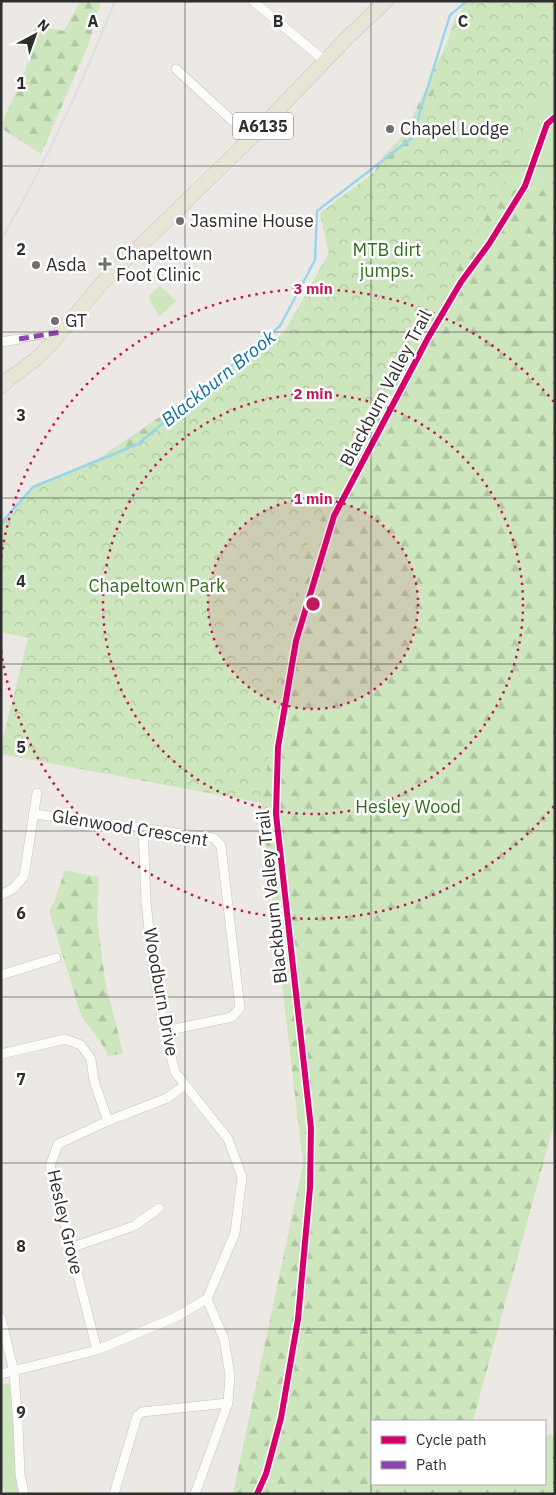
<svg xmlns="http://www.w3.org/2000/svg" width="556" height="1495" font-family="'IBM Plex Sans',sans-serif">
<style>
.grass{fill:#cee6be}
.forest{fill:url(#forest-firs)}
.park{fill:url(#park-crowns)}
.lines{fill:none;stroke-linecap:round;stroke-linejoin:round}
.stream{stroke:#99d6ec;stroke-width:2.5}
.pedestrian-casing{stroke:#c5c4c5;stroke-width:8}
.minor-casing{stroke:#c5c4c5;stroke-width:10}
.primary-casing{stroke:#c6c5c4;stroke-width:15}
.pedestrian{stroke:#fcfcfb;stroke-width:6}
.minor{stroke:#fcfcfb;stroke-width:9}
.primary{stroke:#e8e4d6;stroke-width:14}
.rail{stroke:#dfdfe1;stroke-width:2.5}
.quiet{stroke:#8e44ad;stroke-width:5;stroke-dasharray:10 5;stroke-linecap:butt}
.cycleway-casing{stroke:#fff;stroke-width:9}
.cycleway{stroke:#d6006c;stroke-width:6}
.grid{fill:none;stroke:#2e2e2e;stroke-width:1;stroke-opacity:0.55}
.ring{fill:none;stroke:#c2185b;stroke-width:2.5;stroke-dasharray:2.5 5}
.poi-dot{fill:#706f6e;stroke:#fff;stroke-width:2}
.labels{text-anchor:middle;stroke-width:5;stroke-linejoin:round;paint-order:stroke}
.shield{fill:#fff;stroke:#6d6d6d;stroke-width:1}
.shield-label{font-size:16px;font-weight:bold;fill:#2e2e2e}
.poi-label{font-size:18px;fill:#2e2e2e;stroke:#fff;text-anchor:start}
.park-label{font-size:18px;fill:#2c6e1b;stroke:#fff}
.street-label{font-size:18px;fill:#2e2e2e;stroke:#fff}
.water-label{font-size:19px;font-style:italic;fill:#0d6fa3;stroke:#fff}
.grid-label{font-size:16px;text-anchor:middle;font-weight:bold;fill:#2e2e2e;stroke:#fff;stroke-width:5;stroke-linejoin:round;paint-order:stroke}
.centre{fill:#c2185b;stroke:#fff;stroke-width:2.5}
.ring-label{font-size:15px;text-anchor:middle;font-weight:bold;fill:#c2185b;stroke:#fff;stroke-width:5;stroke-linejoin:round;paint-order:stroke}
</style>
<defs>
<pattern id="forest-firs" width="22" height="20" patternUnits="userSpaceOnUse" patternTransform="scale(1.25)"><rect width="22" height="20" fill="#cee6be"/><path d="M5 1l3.5 6h-7zM16 11l3.5 6h-7z" fill="#b1c6a4"/></pattern>
<pattern id="park-crowns" width="20" height="18" patternUnits="userSpaceOnUse" patternTransform="scale(1.25)"><rect width="20" height="18" fill="#cee6be"/><path d="M2 6a3 3 0 1 1 6 0M12 15a3 3 0 1 1 6 0" fill="none" stroke="#b1c6a4"/></pattern>
</defs>
<rect width="100%" height="100%" fill="#ece8e4"/>
<path class="grass" d="M555,74V157L535,190L508,176Z
M160,286L176,301L159,317L149,298L150,295Z
M14,1382V1442L17,1487L20,1494H5L1,1479L2,1385Z"/>
<path class="forest" d="M80,1H101L89,43L41,154L1,128V126C13,98 35,55 35,26L64,31Z
M466,1H555V74L508,176L535,190L555,157V1120L473,1421H372V1484H545V1436L551,1434L555,1435V1494H233L303,1164L261,803L303,552L1,532L22,510L284,333L384,155L405,133Z
M65,870L99,877L97,918L105,980L123,1053L108,1056L98,1037L82,1018L49,911L54,902Z"/>
<path class="park" d="M477,1H555V74L508,176L303,552L261,803L1,754V746L28,638L1,632V523L33,487L138,444L284,333L329,254L320,213L416,141L434,91L455,17Z"/>
<g class="lines">
<path class="stream" d="M1,523L33,487L138,444L280,326L315,260L317,211L412,138L450,15L467,1"/>
<g class="pedestrian-casing">
<path id="pedestrian" d="M19,339L57,333"/>
</g>
<g class="minor-casing">
<path id="minor" d="M253,1L325,61
M176,69L251,138
M1,342L19,339
M34,814L214,838L221,846L240,1008L232,1017L165,1031
M1,895L14,888L24,876L37,793
M1,975L56,958
M1,1054L65,1039L81,1045L91,1059L94,1081L108,1121
M70,1248L134,1226L159,1208
M1,1318L14,1372L18,1426L20,1474L24,1494
M97,1350L50,1166L58,1144L108,1121L167,1098L185,1085
M1,1374L97,1350L174,1318L207,1299L235,1233L242,1177L228,1139L175,1072L165,1031L154,976L146,902L143,827
M114,1494L137,1416L142,1412L228,1403
M195,1494L228,1403L230,1375L224,1339L207,1299"/>
</g>
<g class="primary-casing">
<path id="primary" d="M1,387L9,379L36,359L50,345L102,283L251,138L347,38L386,1"/>
</g>
<use href="#pedestrian" class="pedestrian"/>
<use href="#minor" class="minor"/>
<use href="#primary" class="primary"/>
<path class="rail" d="M1,240C13,219 25,198 36,176C66,119 91,61 115,1"/>
<path class="quiet" d="M19,339L61,332"/>
<g class="cycleway-casing">
<path id="cycleway" d="M257,1494L266,1474L281,1418L298,1319L310,1188L311,1128L276,814L278,747L296,641L334,516L428,338L461,282L489,244L525,186L547,124L555,117"/>
</g>
<use href="#cycleway" class="cycleway"/>
</g>
<path class="grid" d="M185,1V1494M371,1V1494M1,166H555M1,332H555M1,498H555M1,664H555M1,831H555M1,997H555M1,1163H555M1,1329H555"/>
<circle cx="313" cy="604" r="105" fill="#c2185b" fill-opacity=".12"/>
<g class="ring">
<circle cx="313" cy="604" r="105"/>
<circle cx="313" cy="604" r="210"/>
<path d="M554 806A315 315 0 0 1 1 651M1 557A315 315 0 0 1 554 402"/>
</g>
<g class="poi-dot">
<circle cx="390" cy="129" r="5"/>
<circle cx="180" cy="221" r="5"/>
<path d="M102.5 256.5h5v5h5v5h-5v5h-5v-5h-5v-5h5z"/>
<circle cx="36" cy="265" r="5"/>
<circle cx="55" cy="321" r="5"/>
</g>
<g class="labels">
<rect class="shield" x="233" y="112.5" width="60" height="27" rx="4"/>
<g class="shield-label">
<text x="263" y="132">A6135</text>
</g>
<g class="poi-label">
<text x="400" y="135">Chapel Lodge</text>
<text x="190" y="227">Jasmine House</text>
<text x="116" y="260">Chapeltown<tspan x="116" dy="21">Foot Clinic</tspan></text>
<text x="46" y="271">Asda</text>
<text x="65" y="327">GT</text>
</g>
<g class="park-label">
<text x="387" y="256">MTB dirt<tspan x="387" dy="21">jumps.</tspan></text>
<text x="157" y="592">Chapeltown Park</text>
<text x="408" y="813">Hesley Wood</text>
</g>
<g class="street-label">
<text transform="translate(386 388) rotate(-62)" y="6">Blackburn Valley Trail</text>
<text transform="translate(130 828) rotate(9)" y="6">Glenwood Crescent</text>
<text transform="translate(272 897) rotate(-96)" y="6">Blackburn Valley Trail</text>
<text transform="translate(161 992) rotate(80)" y="6">Woodburn Drive</text>
<text transform="translate(65 1222) rotate(77)" y="6">Hesley Grove</text>
</g>
<g class="water-label">
<text transform="translate(218 378) rotate(-39)" y="7">Blackburn Brook</text>
</g>
</g>
<g class="grid-label">
<text x="93" y="27">A</text>
<text x="278" y="27">B</text>
<text x="463" y="27">C</text>
<text x="21" y="89">1</text>
<text x="21" y="255">2</text>
<text x="21" y="421">3</text>
<text x="21" y="587">4</text>
<text x="21" y="753">5</text>
<text x="21" y="919">6</text>
<text x="21" y="1085">7</text>
<text x="21" y="1252">8</text>
<text x="21" y="1418">9</text>
</g>
<circle cx="313" cy="604" r="8" class="centre"/>
<g class="ring-label">
<text x="313" y="294">3 min</text>
<text x="313" y="399">2 min</text>
<text x="313" y="504">1 min</text>
</g>
<rect width="556" height="1495" fill="none" stroke="#2e2e2e" stroke-width="5"/>
<rect x="371" y="1420" width="175" height="65" fill="#ffffff" stroke="#ababab"/>
<rect x="381" y="1436" width="25" height="8" fill="#d6006c" stroke="#ababab"/>
<text x="416" y="1445" font-size="15" fill="#2e2e2e">Cycle path</text>
<rect x="381" y="1461" width="25" height="8" fill="#8e44ad" stroke="#ababab"/>
<text x="416" y="1470" font-size="15" fill="#2e2e2e">Path</text>
<g transform="translate(35 35) rotate(41)" stroke="#ffffff" stroke-width="4" paint-order="stroke">
<path d="M0-4L9 19L0 12L-9 19Z" fill="#2e2e2e"/>
<text y="-8" font-size="14" font-weight="bold" text-anchor="middle" fill="#2e2e2e">N</text>
</g>
</svg>
